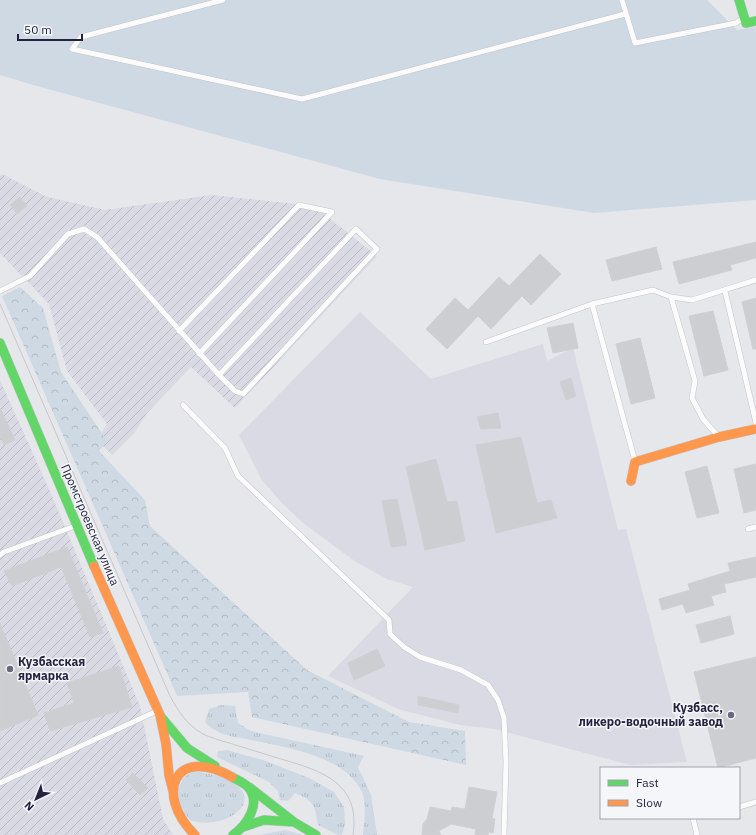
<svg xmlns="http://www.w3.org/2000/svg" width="756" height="835" font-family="'IBM Plex Sans',sans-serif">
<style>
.built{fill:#d9dae3}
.industrial{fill:url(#industrial-furrows)}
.grass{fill:url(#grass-tufts)}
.forest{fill:url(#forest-crowns)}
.green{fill:#cfd9e4}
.building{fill:#cdced2;stroke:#cfd0d4}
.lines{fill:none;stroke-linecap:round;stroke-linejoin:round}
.lane-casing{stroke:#c3c4c9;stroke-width:6}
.fast-casing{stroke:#c4c5cc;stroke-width:10}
.slow-casing{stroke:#c4c5cc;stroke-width:10}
.lane{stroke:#fbfbfc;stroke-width:5}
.fast{stroke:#63d668;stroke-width:9}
.slow{stroke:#ff974d;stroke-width:9}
.tram{stroke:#c8c8cc;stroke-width:1}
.poi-dot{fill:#67687b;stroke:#f5f6fa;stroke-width:1.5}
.labels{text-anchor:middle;stroke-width:3;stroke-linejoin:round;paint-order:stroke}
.street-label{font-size:12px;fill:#23233f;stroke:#f5f6fa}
.poi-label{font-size:12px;font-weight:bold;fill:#23233f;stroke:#f5f6fa;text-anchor:start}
</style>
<defs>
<pattern id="industrial-furrows" width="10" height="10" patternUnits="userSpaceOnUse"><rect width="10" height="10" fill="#d9dae3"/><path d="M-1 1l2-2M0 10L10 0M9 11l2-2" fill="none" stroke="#babbc4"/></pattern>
<pattern id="grass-tufts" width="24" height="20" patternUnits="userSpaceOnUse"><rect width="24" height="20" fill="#cfd9e4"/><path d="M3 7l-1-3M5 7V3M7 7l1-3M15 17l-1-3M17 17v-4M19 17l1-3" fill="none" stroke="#b1bac5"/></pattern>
<pattern id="forest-crowns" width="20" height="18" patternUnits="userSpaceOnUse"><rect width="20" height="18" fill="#cfd9e4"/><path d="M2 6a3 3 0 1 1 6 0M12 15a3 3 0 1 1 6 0" fill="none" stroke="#b1bac5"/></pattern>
</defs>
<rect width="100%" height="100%" fill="#e6e7eb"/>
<path class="built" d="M360,312L431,379L543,344L547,361L573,348L618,530L626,529L687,762L630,765L495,729L460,725L398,709L328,676L413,587L387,579L356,562L303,523L281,502L261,479L239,435Z"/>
<path class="industrial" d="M2,174L47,197L105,210L212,195L314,206L377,256L235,408L191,367L147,413L135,432L112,455L97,440L107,424L67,371L49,304L0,253V175Z
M0,380L52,496L140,706L163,819L173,835H0Z"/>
<path class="grass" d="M221,705L235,706L238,723L251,731L364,756L358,767L371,795L377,835H363C364,822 367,804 362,792C344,754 282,747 246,739C237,737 225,736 217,731C212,729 208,725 205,722L209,709Z
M227,750L266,761L309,778L334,792L344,807L345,824L342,835H338L318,825C315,805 314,801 295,793L288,801L280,800L278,791L269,782L217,757L218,751Z
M194,771C285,783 234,835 190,820C184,814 178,801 178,792C178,788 182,782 183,778Z
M285,830L303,835H261L264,834Z"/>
<path class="forest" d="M20,287L43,308L61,372L107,441L99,451L145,500L150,526L307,670L409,722L465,731L466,765L252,717L248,692L177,696L2,296Z"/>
<path class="green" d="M0,0H707L737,30L756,27V200L594,213L380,179L33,85L0,75Z"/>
<path class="building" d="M20,197L27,206L17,214L10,205Z
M756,242V258L730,265L732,270L679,284L673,262Z
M656,247L662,269L612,281L606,260Z
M540,254L561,274L531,305L522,296L491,329L478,316L447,349L426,329L455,298L468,310L499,277L509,286Z
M756,298V349H753L742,302Z
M713,311L728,370L704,376L689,316Z
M573,323L578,348L553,353L547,328Z
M640,338L655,398L631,404L616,344Z
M571,378L576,396L566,400L560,382Z
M0,408L15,440L4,445L0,437Z
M498,413L501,428L481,429L477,417Z
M521,437L537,503L551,500L557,518L496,533L476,445Z
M436,459L447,502L457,501L465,541L425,550L406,467Z
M756,464V510L744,513L734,469Z
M707,466L719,513L697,518L685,472Z
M397,499L407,545L391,547L382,501Z
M67,547L103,633L90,637L61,567L12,586L4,571Z
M756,557V577L724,584L726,592L711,596L714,605L686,613L683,604L662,610L659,599L690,590L688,584L730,571L728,563Z
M730,616L734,634L701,643L696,625Z
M0,623L38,715L0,731Z
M377,649L385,666L354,680L348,663Z
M756,657V758L718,768L694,672Z
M119,666L132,707L50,731L44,713L74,703L67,683Z
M418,696L459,705L458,713L418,705Z
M133,773L148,788L140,795L126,780Z
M469,787L497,792L492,818L495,819L493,833L489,832L488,835H475L476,829L451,824L439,831L441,835H422L423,824L427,819L430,807L451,811L452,807L465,809Z"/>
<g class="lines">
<g class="lane-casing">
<path id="lane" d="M223,0L81,37L72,49L302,99L625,14
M622,0L635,43L736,23L743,18
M0,291L30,276L68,234L84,229L97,237L219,375L235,391L243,394L377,249L356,229L219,375
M725,291L756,423
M671,297L695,381L692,398L703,419L718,436
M592,304L653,290L671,297L692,300L756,280
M179,331L299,205L332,212L199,354
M486,342L592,304L635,461
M183,405L225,448L238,476L389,620L390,634L404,647L420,657L461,670L488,685L498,700L504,718L506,762L504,835
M748,529L756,527
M0,555L4,552L75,526
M0,783L157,711
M739,807L756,802
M693,818L697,835"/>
</g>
<g class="fast-casing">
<path id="fast" d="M739,0L746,23L756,21
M0,343L94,566
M161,717L187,748L215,766
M232,777C237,780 243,782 248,787C262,803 247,825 233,835
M249,787L294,822L316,835
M243,827L264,820L294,822"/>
</g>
<g class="slow-casing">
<path id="slow" d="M631,481L635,462L719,437L756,429
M94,566L160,715L166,744L169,775L173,791
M195,835C154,795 174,744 232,777"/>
</g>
<use href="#lane" class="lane"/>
<use href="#fast" class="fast"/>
<use href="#slow" class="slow"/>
<path class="tram" d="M0,304L170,696C178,711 187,725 203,734C211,738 220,740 229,743C246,748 264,754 281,759C322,771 361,783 353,835"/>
</g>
<g class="poi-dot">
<circle cx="10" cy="669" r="4"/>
<circle cx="731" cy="715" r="4"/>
</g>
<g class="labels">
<g class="street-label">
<text transform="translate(90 525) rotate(67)" y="4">Промстроевская улица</text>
</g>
<g class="poi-label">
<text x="18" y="666">Кузбасская<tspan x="18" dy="14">ярмарка</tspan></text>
<text x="723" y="712" text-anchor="end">Кузбасс,<tspan x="723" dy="14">ликеро-водочный завод</tspan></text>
</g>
</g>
<rect x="600" y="767" width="140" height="52" fill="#f5f6fa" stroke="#a1a2af"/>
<rect x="608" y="780" width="20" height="6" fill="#63d668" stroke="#a1a2af"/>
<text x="636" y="787" font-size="12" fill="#23233f">Fast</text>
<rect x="608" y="800" width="20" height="6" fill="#ff974d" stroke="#a1a2af"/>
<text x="636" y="807" font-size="12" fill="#23233f">Slow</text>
<g transform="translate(36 799) rotate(223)" stroke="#f5f6fa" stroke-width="3" paint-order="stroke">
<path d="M0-3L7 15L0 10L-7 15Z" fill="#23233f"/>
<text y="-6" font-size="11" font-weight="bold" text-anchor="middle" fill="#23233f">N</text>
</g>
<path d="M18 34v6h64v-6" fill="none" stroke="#23233f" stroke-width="2"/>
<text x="24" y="34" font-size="12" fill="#23233f" stroke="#f5f6fa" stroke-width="3" paint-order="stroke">50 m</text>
</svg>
